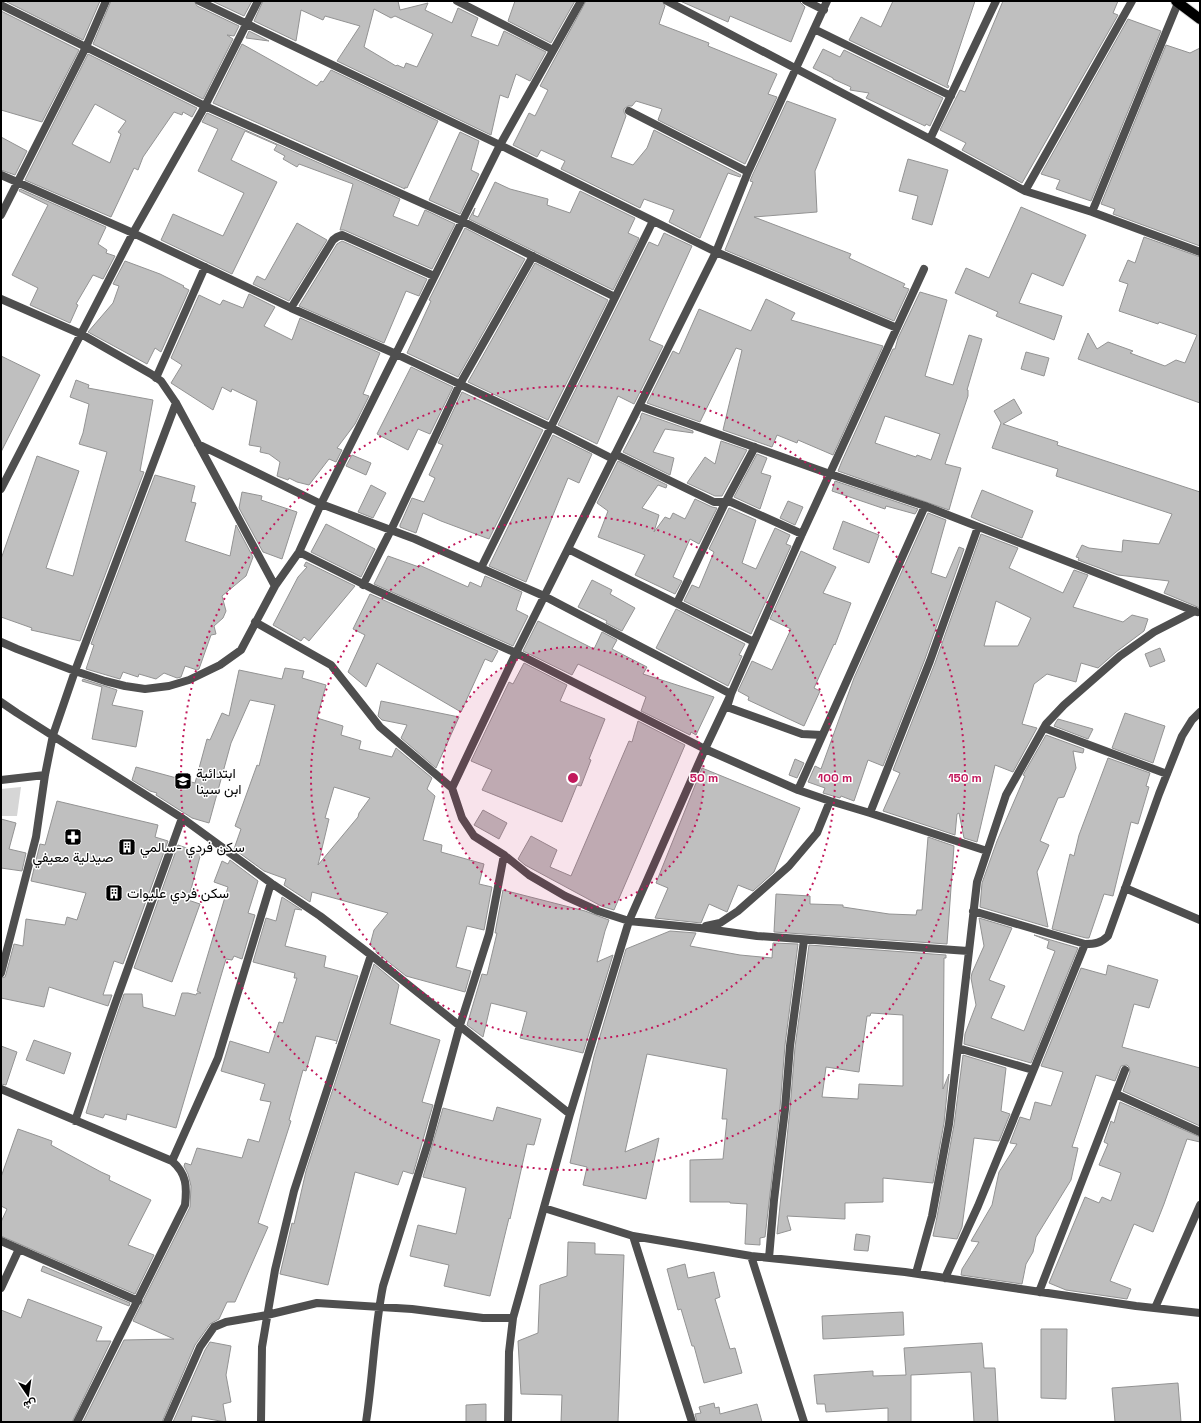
<svg xmlns="http://www.w3.org/2000/svg" width="1201" height="1423" font-family="'Space Grotesk',Vazirmatn,sans-serif">
<style>
.green{fill:#d6d6d6}
.building{fill:#bfbfbf;stroke:#939393;fill-rule:evenodd}
.lines{fill:none;stroke-linecap:round;stroke-linejoin:round}
.primary-casing{stroke:#dbdbdb;stroke-width:12}
.street{stroke:#4f4f4f;stroke-width:8}
.primary{stroke:#000;stroke-width:10}
.ring{fill:none;stroke:#c2185b;stroke-width:2;stroke-dasharray:2 4}
.labels{text-anchor:middle;stroke-width:3;stroke-linejoin:round;paint-order:stroke}
.poi-label{font-size:14px;fill:#000;stroke:#fff;text-anchor:start}
.centre{fill:#c2185b;stroke:#fff;stroke-width:2}
.ring-label{font-size:12px;text-anchor:middle;font-weight:bold;fill:#c2185b;stroke:#fff;stroke-width:3;stroke-linejoin:round;paint-order:stroke}
</style>
<rect width="100%" height="100%" fill="#fff"/>
<path class="green" d="M21,787L17,816H1V789Z"/>
<path class="building" d="M5,1H100L83,40Z
M111,1H194L197,6L239,26L234,36L227,35L233,39L203,99L93,44Z
M212,1H252L244,16Z
M263,1H398L400,10L428,3L425,10L452,23L458,8L478,18L471,36L498,46L504,31L546,52L530,81L516,74L508,98L500,95L491,135L337,61L360,26L325,16L323,20L301,10L296,41L254,21ZM374,9L391,18L395,16L433,34L417,67L406,63L404,68L397,65L396,66L364,47Z
M515,1H575L551,43L508,21Z
M586,1H662L665,6L659,24L709,43L708,46L777,74L768,94L777,97L745,164L658,120L662,109L636,101L632,106H628L624,109V112L626,116L611,157L633,165L647,148L654,130L741,175L740,177L728,173L700,238L669,222L674,210L644,199L640,208L561,169L565,161L541,150L537,157L513,145L529,113L535,116L548,90L540,86Z
M680,1H799L805,7L791,42L730,16L728,22Z
M893,1H975L947,85L949,86L948,88L849,40L861,17L881,27Z
M1003,1H1118L1113,13L1118,15L1022,183L962,150L966,143L940,130L960,90L965,92Z
M1,11L79,50L42,122L1,110Z
M1128,19L1161,31L1091,201L1056,189L1060,180L1041,174Z
M249,31L269,41L246,38Z
M242,44L317,86L321,81L323,82L331,70L438,121L407,188L405,187V189L213,103Z
M1166,45L1190,53L1200,48V246L1113,214L1115,209L1101,204Z
M823,49L840,57L844,50L943,98L930,126L926,124L925,126L866,98L869,93L850,90L851,87L833,79V78L813,68Z
M88,54L197,108L192,117L183,112L182,115L174,112L143,157L138,170L134,168L111,217L25,180ZM95,104L126,121L118,132L121,134L110,163L72,144Z
M787,101L836,119L815,171L817,212L754,217L851,254L849,258L905,284L903,287L909,289L894,321L725,250L753,182L750,181L753,174Z
M207,113L400,199L393,216L418,226L425,210L455,224L432,269L344,230H340L353,184L299,164L297,167L283,159L285,156L274,150L277,145L245,131L231,160L277,182L232,274L161,240L173,214L223,236L244,193L198,171L218,129L202,122Z
M460,132L479,141L471,170L479,174L460,214L429,200Z
M1,137L27,151L15,175L1,170Z
M908,159L948,170L932,225L912,219L918,196L899,191Z
M495,182L510,189L548,199L547,205L570,213L580,191L635,218L628,233L639,238L613,290L469,219L475,208L473,215L478,217Z
M20,189L106,227L98,244L107,250L106,253L115,256L103,279L93,275L76,304L78,305L70,323L30,305L38,288L12,275L48,205L19,191Z
M1021,207L1086,235L1063,286L1032,273L1019,303L1062,316L1054,340L996,316L998,312L955,293L966,268L989,278Z
M297,223L327,240L289,301L253,284L257,276L265,280Z
M465,228L525,259L458,377L407,353L431,301L429,300Z
M664,233L692,246L649,340L663,346L634,404L618,396L597,444L558,425L649,242L658,246Z
M1144,237L1200,257V403L1078,359L1088,333L1097,349L1108,342L1133,351L1130,353L1165,366L1176,360L1185,363L1197,335L1159,322L1158,324L1119,311L1128,284L1119,281L1128,260L1135,263Z
M342,241L427,279L419,296L406,291L384,343L299,306L337,244Z
M125,261L160,274L184,286L183,287L189,290L161,352L155,348L147,364L88,332L113,303L119,286L113,284Z
M535,263L608,300L548,420L468,382Z
M920,292L947,300L925,376L953,385L969,335L982,339L967,390H968V396L945,464L961,468L949,510L838,471L842,461L893,349H895L898,338ZM885,416L940,434L931,460L917,455L916,457L875,443Z
M249,294L275,307L264,326L292,340L300,318L380,353L363,394L369,396L355,424L337,448L342,450L336,462L329,459L309,485L297,482L289,478L288,480L277,476L280,462L269,454L260,452L261,447L249,445L257,401L232,389L231,392L222,387L213,410L171,383L182,365L171,358L199,295L220,305L223,300L243,308Z
M766,299L795,313L791,320L883,346L833,455L798,440L797,443L777,435L772,447L723,430L742,350L736,348L700,422L647,403L673,351L679,354L699,309L751,331Z
M1026,352L1049,358L1044,376L1021,369Z
M1,356L40,375L1,452Z
M411,367L453,387L430,434L418,429L408,450L377,434Z
M76,380L89,385L88,388L153,400L140,471L144,472L80,641L31,630L32,628L1,617V559L37,456L79,471L46,568L73,576L107,452L79,444L83,433L89,404L70,397Z
M462,392L543,430L489,539L441,521L423,513L416,533L400,527V525L412,498L424,502L435,478L429,475L443,445L438,443Z
M1014,399L1022,413L1003,424L1058,442L1057,445L1200,492V608L1164,593L1169,581L1118,575L1078,560L1079,558L1076,557L1082,545L1089,548L1122,552L1123,540L1159,544L1172,514L1056,476L1058,469L992,448L1001,423L994,411Z
M642,413L693,431V433L665,429L653,452L674,458L670,475L623,452L641,418H640Z
M553,435L592,454L579,483L568,478L526,582L489,566Z
M721,441L747,450L722,496H715L687,483L705,457L715,464Z
M757,454L767,458L761,473L771,476L760,509L734,497Z
M352,455L371,463L366,475L346,466Z
M618,461L667,485L666,488L658,485L642,508L659,515L654,532L665,517L670,519L673,513L685,519L695,499L712,507L717,508L699,544L690,539L673,577L682,581L675,594L635,575L645,555L598,537L608,511L597,503Z
M155,475L195,486L191,502L196,503L185,541L230,556L236,525L253,557L246,576L222,596L226,611L223,618L214,626L216,634L211,635L199,669L197,670L185,666L181,677L177,678L164,673L156,679L139,674L138,677L123,672L120,679L86,669L94,645L91,644Z
M835,481L918,509L915,514L886,506L885,509L832,491Z
M371,485L386,493L373,518L358,512Z
M982,490L1033,511L1022,538L982,522L971,517Z
M242,492L262,496L261,500L297,512L282,559L263,552L239,508Z
M788,501L803,507L795,525L780,518Z
M729,508L756,520L742,563L756,569L775,528L790,535L786,544L791,546L751,634L684,601L692,585L699,588L714,552L709,549Z
M928,513L946,520L931,573L946,578L959,547L964,549L925,659L883,766L868,760L854,801L841,796L840,798L823,793L825,788L808,782L815,766L821,769L854,678Z
M843,521L879,535L869,563L833,549Z
M326,524L375,549L361,577L311,552Z
M981,534L1018,548L1009,568L1063,593L1074,570L1088,575L1073,607L1123,622L1132,615L1148,619L1144,631L1116,652L1098,668L1081,663L1076,682L1047,674L1034,684L1022,724L1037,728L1013,772L995,765L977,842L964,838L959,813L957,814L955,835L883,811L900,773L893,770L935,663ZM996,601L1031,618L1018,646H984Z
M801,551L836,567L823,593L851,603L835,645L834,644L814,688L820,691L804,726L748,700L749,697L738,691L752,661L772,670L791,629L770,619Z
M388,556L419,567V565L468,587L470,582L481,587L485,576L522,592L516,610L528,616L513,646L374,584Z
M306,562L355,586L309,641L304,637L301,641L273,625L298,577L307,567L304,566Z
M592,580L612,590L610,594L635,608L622,631L606,623L607,621L578,607Z
M370,594L498,651L492,662L485,659L461,712L377,663L366,687L348,672L365,635L353,629Z
M676,609L745,644L739,655L742,656L728,686L656,648Z
M538,621L594,649L602,632L617,640L612,649L647,667L643,674L714,697L696,735L691,732L690,735L641,711L646,697L603,676L578,664L572,675L523,651Z
M1160,648L1165,661L1150,667L1145,654Z
M524,663L567,685L560,701L605,719L589,759L591,760L581,786L577,785L562,822L482,790L492,770L471,761L509,682L513,684Z
M285,668L304,671L302,678L326,685L317,718L343,726L341,735L361,741L359,749L392,757L396,748L432,778L427,789L435,796L423,840L442,845L441,852L484,864L479,884L492,887L484,930L467,926L456,967L471,971L465,992L406,976L376,952V950L370,945L374,930L388,913L312,892L310,902L284,885L286,879L264,871L234,849L241,829L235,826L257,765L259,766L275,705L250,700L231,743L209,823L192,818L156,795L157,793L150,791L132,780L136,767L195,783L207,739L210,740L222,713L229,716L239,670L282,679ZM334,787L370,798L359,813L358,817L318,865L329,819L325,818Z
M83,679L117,690L112,705L143,711L136,747L92,739L102,687L82,681Z
M381,701L459,717L436,768L401,738L407,725L382,720L378,716Z
M1125,713L1165,726L1153,763L1112,748Z
M1058,719L1093,729L1088,739L1054,726L1056,722Z
M638,721L685,745L614,910L601,906L525,865L518,859L531,836L557,850L550,867L571,876L629,741L632,742Z
M1046,735L1084,749L1083,753L1073,751L1076,768L1064,797L1058,798L1040,841L1049,845L1037,872L1048,927L980,907L982,883L997,841L1025,776L1023,775Z
M1108,758L1150,773L1146,786L1149,787L1138,824L1131,822L1113,896L1104,894L1089,938H1086L1052,929L1070,854L1074,856L1079,835Z
M795,759L804,763L797,778L789,775Z
M702,768L800,808L774,872L753,891L738,885L727,912L709,904L701,923L655,918L668,888L656,883Z
M57,801L158,825L155,837L168,841L123,964L114,961L103,995H112L108,1006L49,987L44,1007L1,998V978L5,977L6,974L14,944L23,946L26,919L65,925L67,917L77,920L86,893L31,881L40,844L45,845Z
M483,810L507,823L499,839L474,825Z
M1,819L16,823L9,849L26,853L22,871L1,868Z
M928,837L954,846L947,944L774,932L776,894L810,896V904L843,905V907L889,914L916,915L917,910H922Z
M178,845L201,853L188,900L200,904L172,982L134,968Z
M230,860L258,881L248,913L255,915L242,959L234,956L232,960L226,959L176,1128L127,1114L126,1120L105,1114L103,1118L86,1113L103,1056L124,994H142L143,1007L175,1016L182,993H188L196,995L197,993H201L197,991L228,887L214,882L222,861L228,864Z
M503,890L585,911L609,920L605,931L597,962L613,955L583,1053L520,1038L527,1012L491,1003L483,1037L467,1025L482,974L487,975L497,933H495Z
M282,897L302,910L295,909L285,946L326,956L324,967L358,976L336,1044L337,1041L316,1036L306,1071L303,1070L289,1120L291,1121L258,1223L268,1227L235,1302H227L219,1319L210,1324L195,1345L162,1422H83L124,1340L174,1339L133,1321L190,1207L191,1186L188,1174L184,1166L185,1163L191,1165L197,1148L242,1158L248,1139L259,1142L271,1102L260,1100L265,1084L221,1071L230,1041L269,1053L279,1022L283,1023L297,978H294L295,973L253,962L266,918L276,921Z
M979,918L1012,928L989,980L1005,986L991,1018L1024,1031L1055,951L1047,948L1049,941L1034,935L1078,948L1031,1063L964,1044L965,1034L976,1005L971,978L972,973L984,946Z
M670,931L696,933L690,946L740,955L772,958L773,943L798,944L785,1045L780,1108L765,1237L760,1238V1245L745,1244L747,1204L730,1203V1202H690V1160L723,1159L727,1119H722L727,1069L647,1054L625,1152L659,1138L646,1199L583,1185L587,1167L570,1163L594,1056L626,949Z
M809,945L946,955V958H944L943,1089L949,1074L944,1123L933,1183L883,1178V1202L845,1203V1219L787,1216L791,1230L777,1234L790,1109L795,1047ZM871,1013L903,1015V1086L859,1084L858,1099L822,1097L826,1067L859,1072L867,1016H870Z
M374,964L399,985L390,1024L440,1040L422,1102L433,1105L413,1174L403,1171L398,1185L355,1172L328,1285L280,1274L292,1223L294,1224L306,1171Z
M1108,965L1158,980L1149,1008L1134,1004L1122,1047L1200,1068V1126L1123,1091L1130,1072L1129,1067L1127,1065L1121,1066L1115,1081L1096,1075L1072,1147L1078,1148L1071,1180L1036,1237L1033,1252L1026,1264L1022,1284L961,1275L962,1269L979,1242L971,1241L992,1205L999,1172L1017,1144L1010,1143L1020,1117L1030,1120L1035,1102L1051,1106L1063,1072L1041,1066L1081,968L1106,975Z
M34,1040L71,1053L64,1074L26,1060Z
M1,1046L17,1052L6,1085L1,1084Z
M963,1055L1006,1068L1001,1111L1010,1114L999,1141L974,1138L962,1227L957,1239L933,1236L937,1217L954,1125Z
M1120,1102L1200,1137V1142L1187,1139L1164,1204L1153,1232L1134,1224L1110,1281L1131,1289L1127,1299L1066,1290L1049,1283L1085,1197L1099,1203L1102,1197L1111,1201L1121,1173L1099,1165L1108,1144L1104,1142L1111,1121L1114,1123Z
M497,1107L541,1119L534,1145L527,1144L510,1219L509,1218L490,1296L444,1286L449,1265L410,1256L418,1225L456,1234L466,1188L423,1177L443,1108L493,1121Z
M18,1129L52,1141L51,1145L101,1172L110,1176L109,1180L151,1200L128,1245L154,1255L135,1294L1,1236V1222L7,1209L1,1206V1177Z
M856,1234L870,1236L868,1251L854,1250Z
M568,1242L595,1243V1254L624,1255L618,1422H561L562,1395L521,1394L518,1341L538,1333L540,1285L567,1276Z
M685,1264L688,1278L714,1272L720,1297L715,1299L730,1349L735,1348L742,1373L704,1383L694,1346H692L681,1309L678,1310L667,1269Z
M43,1266L130,1303L129,1306L41,1271Z
M28,1299L102,1327L96,1341H111L72,1422H1V1310L21,1318Z
M903,1312L904,1335L823,1339L822,1316Z
M1041,1329H1067L1066,1399L1041,1398Z
M210,1342L231,1346L226,1375L231,1402L223,1404L226,1422L192,1416L191,1422H173L205,1350Z
M982,1343L984,1368H995L998,1422H974L971,1372L911,1375V1422H888V1408L826,1412L825,1404H817L814,1375L873,1371V1376L906,1375L904,1348Z
M1178,1383L1181,1422H1115L1112,1388Z
M714,1403L715,1408L719,1407L720,1414L757,1404L762,1422H697L695,1414L701,1413L699,1407Z
M486,1404V1422H466V1405Z"/>
<g class="lines">
<g class="primary-casing">
<path id="primary" d="M1176,1L1200,19"/>
</g>
<path class="street" d="M199,1L500,145L716,252L897,328
M457,1L553,50
M667,1L930,139L1025,191L1092,212L1200,252
M806,1L824,10
M1,5L205,106L462,221L615,297
M814,29L951,96
M629,111L748,172
M930,139L996,1
M1,175L133,233L291,308L396,354L550,427L613,459
M1025,191L1132,1
M1092,212L1178,3
M1,215L86,47L106,1
M1,299L81,334L151,374L161,381L176,403L275,586
M291,308L333,240L337,237L342,235L434,276
M156,378L205,267
M639,406L830,474L925,506L1197,612
M198,444L321,504L415,539L544,596L731,694L727,707L802,734L822,735
M615,454L714,502H731L802,534
M1,489L133,233L205,106L258,1
M568,549L754,642
M299,552L373,589L516,653L705,749L798,790
M481,568L653,221
M363,585L391,530L460,384L533,256
M677,603L725,503L755,447
M255,622L331,665L380,727L452,788L462,818L474,836L504,855L529,875L565,896L598,911L629,921L700,928L757,936L968,951
M1,642L17,649L75,671L105,681L125,686L145,689L169,686L189,680L220,665L241,650L275,586L299,552L321,504L500,145L581,1
M1,702L17,713L182,818L271,883L320,916L371,955L570,1114
M1044,728L1167,774
M1,780L45,775
M452,788L516,653L716,252L748,172L827,1
M830,801L870,813L930,661L978,527
M870,813L987,851
M1125,888L1200,920
M706,926L720,923L738,911L789,866L817,833L830,801L798,790L925,506
M1085,944C1095,944 1101,943 1108,936L1159,794L1182,736L1192,720L1200,712
M1,973L36,837L45,775L53,735L75,671L176,403
M958,1048L1033,1070
M1,1089L172,1161C187,1174 187,1187 185,1205L77,1422
M1116,1094L1200,1132
M75,1121L115,1004L182,818
M172,1161L218,1058L271,883
M544,1208L633,1236L751,1256L905,1272L1136,1306L1200,1313
M633,1236L692,1422
M1,1241L138,1301
M751,1256L804,1422
M769,1258L774,1200L785,1109L790,1046L804,940
M916,1273L932,1216L949,1124L977,882L1006,795L1046,724L1064,705L1120,656L1154,632L1195,611
M945,1278L978,1206L1085,944L973,911
M1,1288L19,1249
M1039,1292L1125,1070
M1155,1308L1200,1205
M167,1422L200,1347L214,1327L226,1322L267,1315L317,1303L412,1309L483,1318H513
M261,1422L262,1347L275,1270L294,1191L371,955
M366,1422C373,1377 374,1331 383,1286L428,1143L460,1025L489,934L504,855
M508,1422L509,1352L513,1318L570,1114L629,921L705,749L731,694L802,534L924,269"/>
<use href="#primary" class="primary"/>
</g>
<circle cx="573" cy="778" r="131" fill="#c2185b" fill-opacity=".12"/>
<g class="ring">
<circle cx="573" cy="778" r="131"/>
<circle cx="573" cy="778" r="262"/>
<circle cx="573" cy="778" r="392"/>
</g>
<defs>
<g id="school-square" transform="scale(0.9)"><rect x="-9" y="-9" width="18" height="18" rx="4" fill="#000" stroke="#fff"/><path d="M0-5L7-2L0 1L-7-2ZM-4 1L0 2.5L4 1V4Q0 6-4 4Z" fill="#fff"/></g>
<g id="pharmacy-square" transform="scale(0.9)"><rect x="-9" y="-9" width="18" height="18" rx="4" fill="#000" stroke="#fff"/><path d="M-2-6h4v4h4v4h-4v4h-4v-4h-4v-4h4Z" fill="#fff"/></g>
<g id="building-square" transform="scale(0.9)"><rect x="-9" y="-9" width="18" height="18" rx="4" fill="#000" stroke="#fff"/><path d="M-4-6H4V6H1V3H-1V6H-4ZM-2.5-4.3h1.7v1.8h-1.7ZM.8-4.3h1.7v1.8H.8ZM-2.5-1h1.7V.8h-1.7ZM.8-1h1.7V.8H.8Z" fill="#fff"/></g>
</defs>
<g fill-rule="evenodd">
<use href="#school-square" x="183" y="781"/>
<use href="#pharmacy-square" x="73" y="837"/>
<use href="#building-square" x="127" y="847"/>
<use href="#building-square" x="114" y="893"/>
</g>
<g class="labels">
<g class="poi-label">
<text x="196" y="778">ابتدائية<tspan x="196" dy="16">ابن سينا</tspan></text>
<text x="140" y="852">سكن فردي -سالمي</text>
<text x="73" y="862" text-anchor="middle">صيدلية معيفي</text>
<text x="127" y="898">سكن فردي عليوات</text>
</g>
</g>
<circle cx="573" cy="778" r="6" class="centre"/>
<g class="ring-label">
<text x="704" y="782">50 m</text>
<text x="835" y="782">100 m</text>
<text x="965" y="782">150 m</text>
</g>
<rect width="1201" height="1423" fill="none" stroke="#000000" stroke-width="4"/>
<g transform="translate(28 1395) rotate(167)" stroke="#ffffff" stroke-width="3" paint-order="stroke">
<path d="M0-3L7 15L0 10L-7 15Z" fill="#000000"/>
<text y="-6" font-size="11" font-weight="bold" text-anchor="middle" fill="#000000">ش</text>
</g>
</svg>
